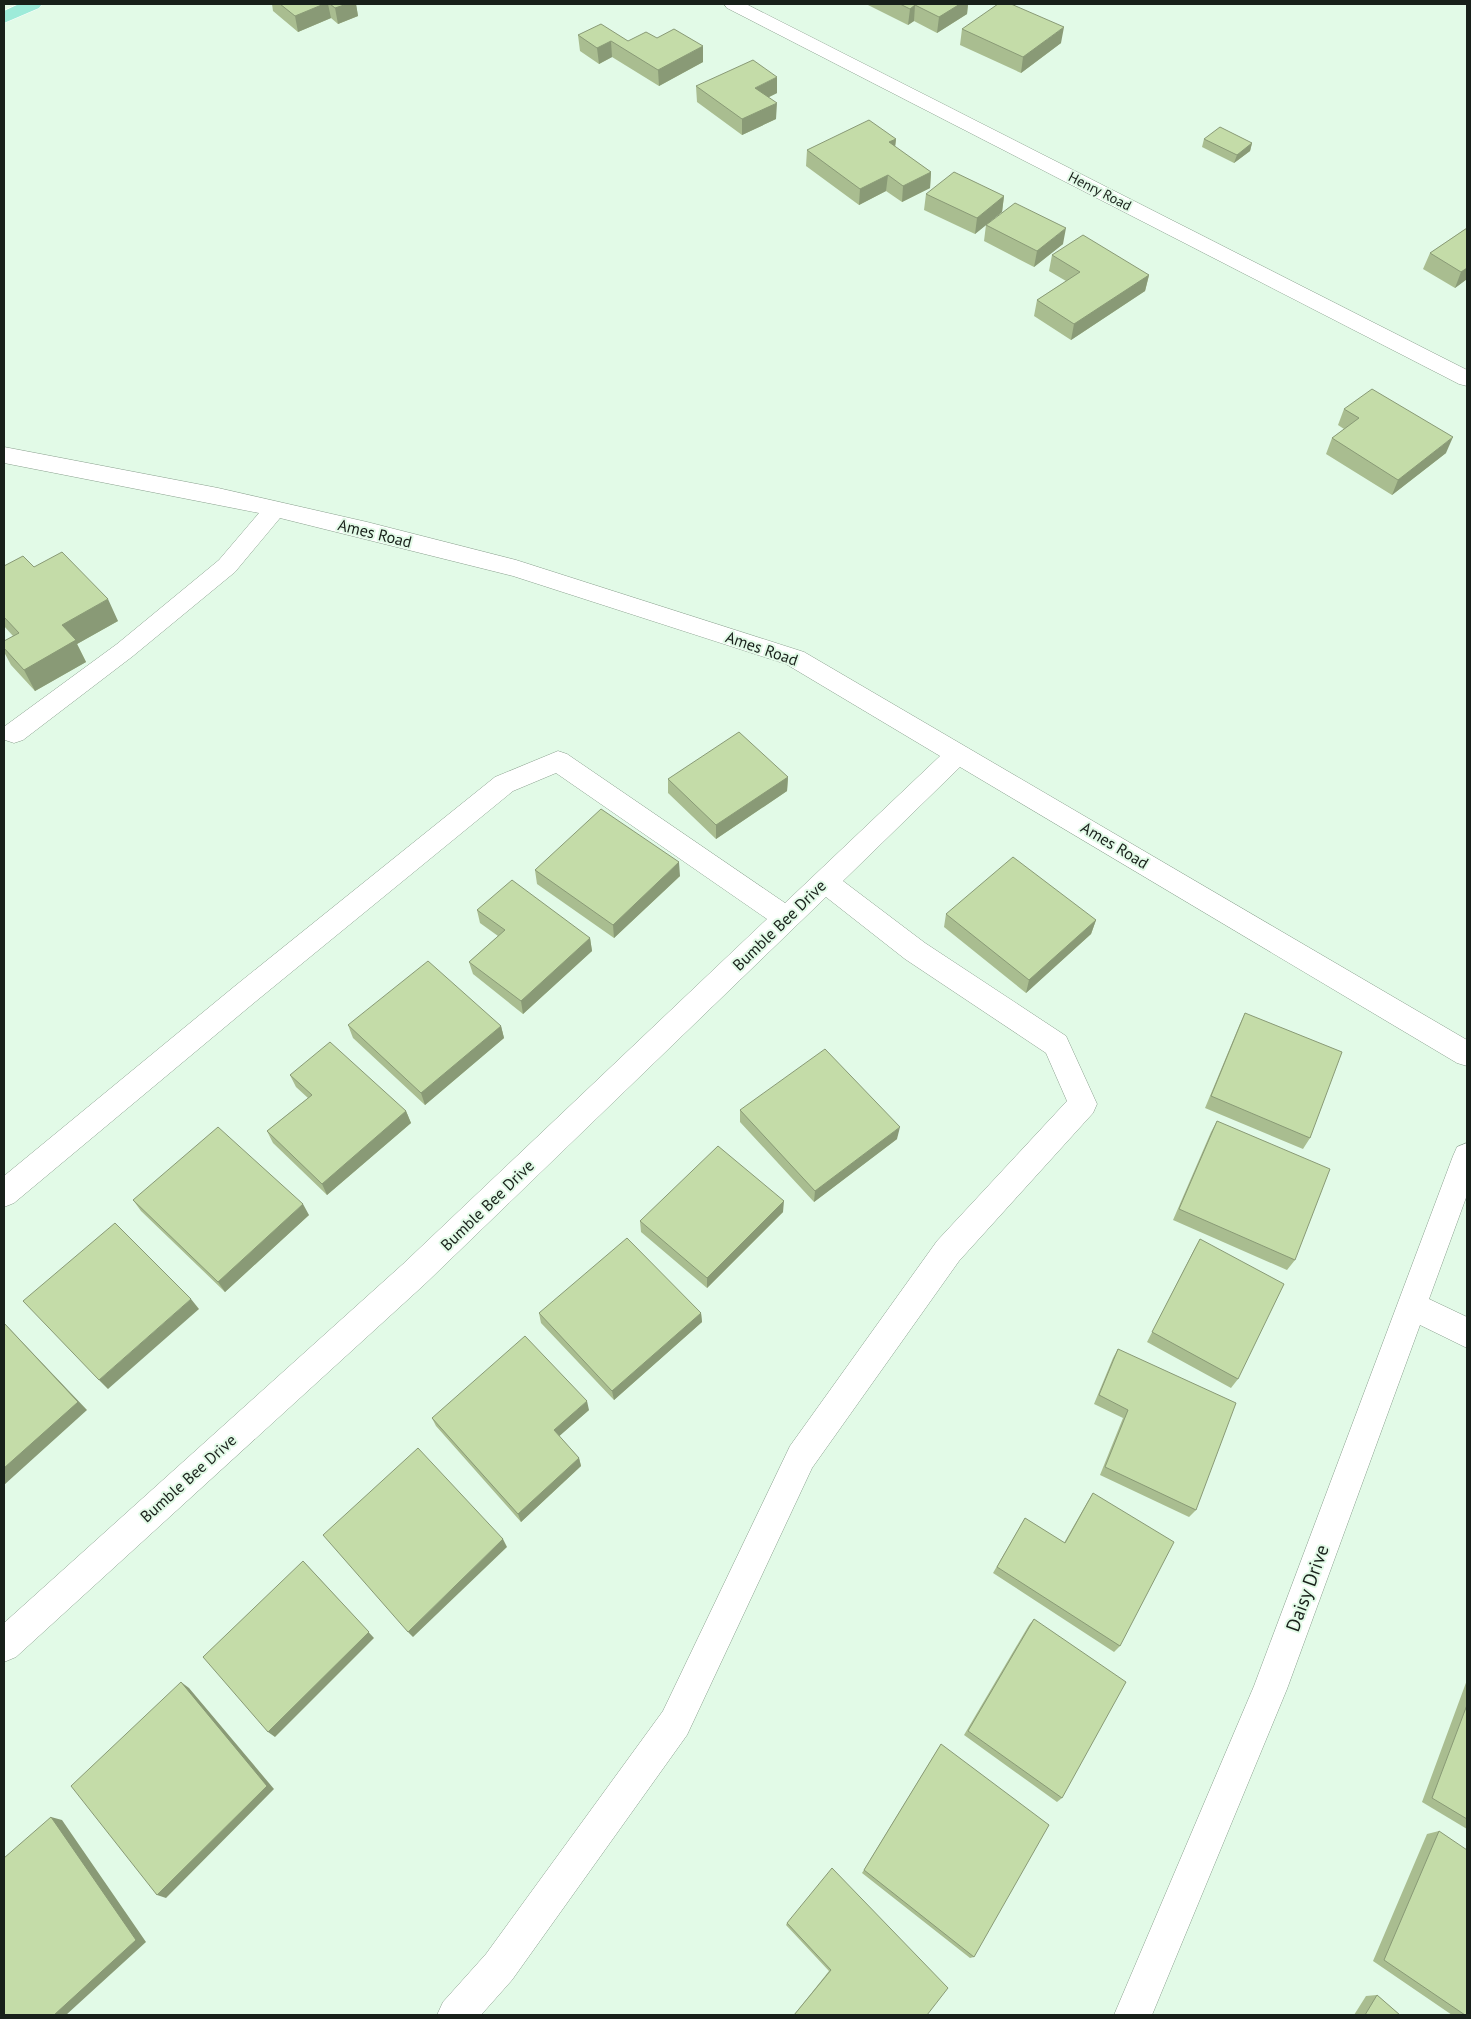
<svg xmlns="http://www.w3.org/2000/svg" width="1471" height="2019" font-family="'PT Sans',sans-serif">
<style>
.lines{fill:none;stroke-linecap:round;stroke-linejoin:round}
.minor-casing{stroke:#8aa08e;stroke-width:1}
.major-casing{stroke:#fff;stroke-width:1}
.minor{fill:#fff;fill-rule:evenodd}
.major{fill:#9debd9;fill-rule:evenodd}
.wall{fill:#a9bd90}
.shaded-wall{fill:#899a76}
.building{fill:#c4dca8;stroke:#899a76}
.labels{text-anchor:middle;stroke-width:4;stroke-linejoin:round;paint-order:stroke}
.far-street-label{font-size:14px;fill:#18201a;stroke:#e2fae7}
.street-label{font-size:16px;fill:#18201a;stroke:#e2fae7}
.near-street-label{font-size:19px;fill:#18201a;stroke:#e2fae7}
</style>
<rect width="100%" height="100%" fill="#e2fae7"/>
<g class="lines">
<g class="minor-casing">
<path id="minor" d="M724,4H746L1467,370V386L1459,384L727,8Z
M4,447L218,488L367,522L516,560L804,652L1467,1040V1066L1457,1063L960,767L843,881L925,943L1066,1036L1097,1104L1093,1113L959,1261L812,1468L687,1735L512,1980L481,2015H437L443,2002L486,1954L663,1711L790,1446L937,1241L1067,1101L1046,1053L905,959L826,897L425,1284L16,1657L4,1662V1623L403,1264L767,919L556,773L513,791L255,1002L14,1203L4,1207V1176L235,986L495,777L558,751L567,754L785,903L940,756L786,664L513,576L280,518L235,572L133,656L23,740L14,743L5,740V726L117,644L219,560L259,513L4,463Z
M1467,1143V1195L1429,1299L1467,1317V1348L1420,1325L1287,1689L1152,2015H1114L1254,1686L1453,1156L1457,1147Z"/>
</g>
<g class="major-casing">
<path id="major" d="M19,4H42L39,8L4,23V11Z"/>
</g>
<use href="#minor" class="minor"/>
<use href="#major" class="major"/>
</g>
<path class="wall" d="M272,4H356L358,16L338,24L331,18L298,32L273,11Z
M866,4H968L967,14L937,33L914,21L908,25Z
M962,29L1061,43L1021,73L960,45Z
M578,35L628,41L657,38L703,62L659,86L612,57L599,64L580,51Z
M696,86L777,93L769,97L776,119L742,135L697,102Z
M896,139L895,147L931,172L930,188L902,202L886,191L859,205L806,166L807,150Z
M1204,139L1252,143L1250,151L1234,163L1202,147Z
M926,194L1004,196L1002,212L975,234L924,210Z
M986,225L1063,244L1034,267L984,241Z
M1467,228V279L1455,288L1423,269L1430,253Z
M1052,255L1149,275L1145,291L1071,340L1034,316L1037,300L1066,281L1049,271Z
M1344,409L1446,453L1392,495L1326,454L1332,438L1344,429L1338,425Z
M4,566L34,567L118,621L77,644L86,662L35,691L11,665L4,652V641L13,636L4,626Z
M788,777L787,791L716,839L668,793V779Z
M535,870L680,876L614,938L537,884Z
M477,910L590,938L592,951L523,1014L473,974L469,962L498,936L480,923Z
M946,914L1096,920L1091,934L1026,993L944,927Z
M1245,1013L1310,1138L1303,1149L1205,1108L1239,1026Z
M348,1025L501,1026L504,1038L425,1105L353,1038Z
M290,1075L406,1111L411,1123L327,1195L273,1143L267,1131L308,1098L296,1087Z
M740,1110L897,1139L814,1202L740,1122Z
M1217,1121L1295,1260L1287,1270L1173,1220L1211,1132Z
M133,1200L309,1215L225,1292L141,1211Z
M783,1212L707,1288L641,1232L640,1221Z
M1200,1239L1238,1379L1231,1388L1147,1342L1194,1250Z
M539,1313H701L702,1322L614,1400L541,1323Z
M1118,1349L1196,1510L1189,1517L1100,1475L1123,1418L1094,1404L1113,1358Z
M589,1410L559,1436L579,1458L581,1466L521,1522L436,1426L432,1418Z
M1093,1493L1120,1646L1114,1652L993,1573L1025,1518L1064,1543L1088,1501Z
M1034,1619L1062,1798L1057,1802L964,1735L1029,1625Z
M1467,1680V1829L1422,1802Z
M941,1744L974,1957L970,1958L862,1873Z
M1439,1831L1467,2015H1452L1373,1961L1427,1834Z
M787,1923L927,2015H794L829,1971L786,1925Z
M1377,1995L1400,2015H1354L1366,1996Z"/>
<path class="shaded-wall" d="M324,4H328L331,18L298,32L295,16Z
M345,4H356L358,16L338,24L335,8Z
M960,4H968L967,14L937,33L939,17Z
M915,5L914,21L908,25L910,9Z
M1064,27L1061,43L1021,73L1023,57Z
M611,41L612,57L599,64L597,48Z
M703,46V62L659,86L658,70Z
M777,77V93L755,104V88Z
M777,103L776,119L742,135V119Z
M896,139L894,155L889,142Z
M1252,143L1250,151L1234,163L1237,155Z
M931,172L930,188L902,202L903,186Z
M888,175L886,191L859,205L860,189Z
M1004,196L1002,212L975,234L977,218Z
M1066,228L1063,244L1034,267L1037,251Z
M1467,268V279L1455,288L1461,272Z
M1149,275L1145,291L1071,340L1074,324Z
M1453,437L1446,453L1392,495L1398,480Z
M108,599L118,621L77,644L86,662L35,691L24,670L62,625Z
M788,777L787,791L716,839V825Z
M679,862L680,876L614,938L613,925Z
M1096,920L1091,934L1026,993L1029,980Z
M590,938L592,951L523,1014L521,1001Z
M501,1026L504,1038L425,1105L421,1093Z
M406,1111L411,1123L327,1195L322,1184Z
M900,1127L897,1139L814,1202L815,1191Z
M784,1201L783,1212L707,1288V1278Z
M303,1204L309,1215L225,1292L218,1282Z
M191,1299L199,1309L108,1389L99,1380Z
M701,1313L702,1322L614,1400L612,1391Z
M4,1323L87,1410L4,1485Z
M587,1401L589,1410L556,1439L554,1430Z
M579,1458L581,1466L521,1522L518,1514Z
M503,1539L507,1547L413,1637L408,1632Z
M303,1561L374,1638L275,1737L268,1732Z
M181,1682L189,1688L274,1789L166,1898L157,1895Z
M51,1817L62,1820L146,1942L66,2015H54Z"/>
<path class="building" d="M280,4H324L295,16Z
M330,4H347L335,8Z
M900,4H960L939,17L915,5L910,9Z
M998,4H1011L1064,27L1023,57L962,29Z
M601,24L628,41L646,32L657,38L674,29L703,46L658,70L611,41L597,48L578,35Z
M753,60L777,77L755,88L777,103L742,119L696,86Z
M869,120L896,139L889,142L931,172L903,186L888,175L860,189L807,150Z
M1220,127L1252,143L1237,155L1204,139Z
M954,172L1004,196L977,218L926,194Z
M1015,203L1066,228L1037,251L986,225Z
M1467,228V268L1461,272L1430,253Z
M1083,235L1149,275L1074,324L1037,300L1080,272L1052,255Z
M1372,389L1453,437L1398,480L1332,438L1359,418L1344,409Z
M62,552L108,599L62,625L76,640L24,670L4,648V641L19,633L4,617V566L23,556L34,567Z
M739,732L788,777L716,825L668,779Z
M601,809L679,862L613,925L535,870Z
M1013,857L1096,920L1029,980L946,914Z
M512,880L590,938L521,1001L469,962L505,930L477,910Z
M428,961L501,1026L421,1093L348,1025Z
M1245,1013L1342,1052L1310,1138L1211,1096Z
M330,1042L406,1111L322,1184L267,1131L312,1095L290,1075Z
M825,1049L900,1127L815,1191L740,1110Z
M1217,1121L1330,1169L1295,1260L1179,1209Z
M218,1127L303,1204L218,1282L133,1200Z
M718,1146L784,1201L707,1278L640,1221Z
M115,1223L191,1299L99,1380L23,1301Z
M627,1238L701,1313L612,1391L539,1313Z
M1200,1239L1284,1284L1238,1379L1152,1332Z
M4,1323L78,1402L4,1468Z
M525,1336L587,1401L554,1430L579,1458L518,1514L432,1418Z
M1118,1349L1236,1403L1196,1510L1105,1467L1128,1410L1099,1395Z
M418,1448L503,1539L408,1632L323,1535Z
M1093,1493L1174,1542L1120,1646L997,1567L1025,1518L1065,1543Z
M303,1561L369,1632L268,1732L203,1657Z
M1034,1619L1126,1682L1062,1798L968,1731Z
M181,1682L267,1786L157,1895L71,1786Z
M1467,1705V1819L1432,1798Z
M941,1744L1049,1825L974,1957L864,1870Z
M51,1817L136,1940L54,2015H4V1858Z
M1439,1831L1467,1850V2015H1465L1384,1960Z
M832,1868L948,1988L927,2015H794L831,1970L787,1923Z
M1377,1995L1400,2015H1365Z"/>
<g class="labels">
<g class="far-street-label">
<text transform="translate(1100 191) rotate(27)" y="5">Henry Road</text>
</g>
<g class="street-label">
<text transform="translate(375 533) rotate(14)" y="6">Ames Road</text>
<text transform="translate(762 648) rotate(19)" y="6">Ames Road</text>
<text transform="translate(1115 845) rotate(31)" y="6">Ames Road</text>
<text transform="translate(779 925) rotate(-44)" y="6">Bumble Bee Drive</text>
<text transform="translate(487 1205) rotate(-44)" y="6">Bumble Bee Drive</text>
<text transform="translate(188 1478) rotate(-42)" y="6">Bumble Bee Drive</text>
</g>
<g class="near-street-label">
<text transform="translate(1307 1588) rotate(-70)" y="7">Daisy Drive</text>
</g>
</g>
<rect width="1471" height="2019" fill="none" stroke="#18201a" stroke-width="10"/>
</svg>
